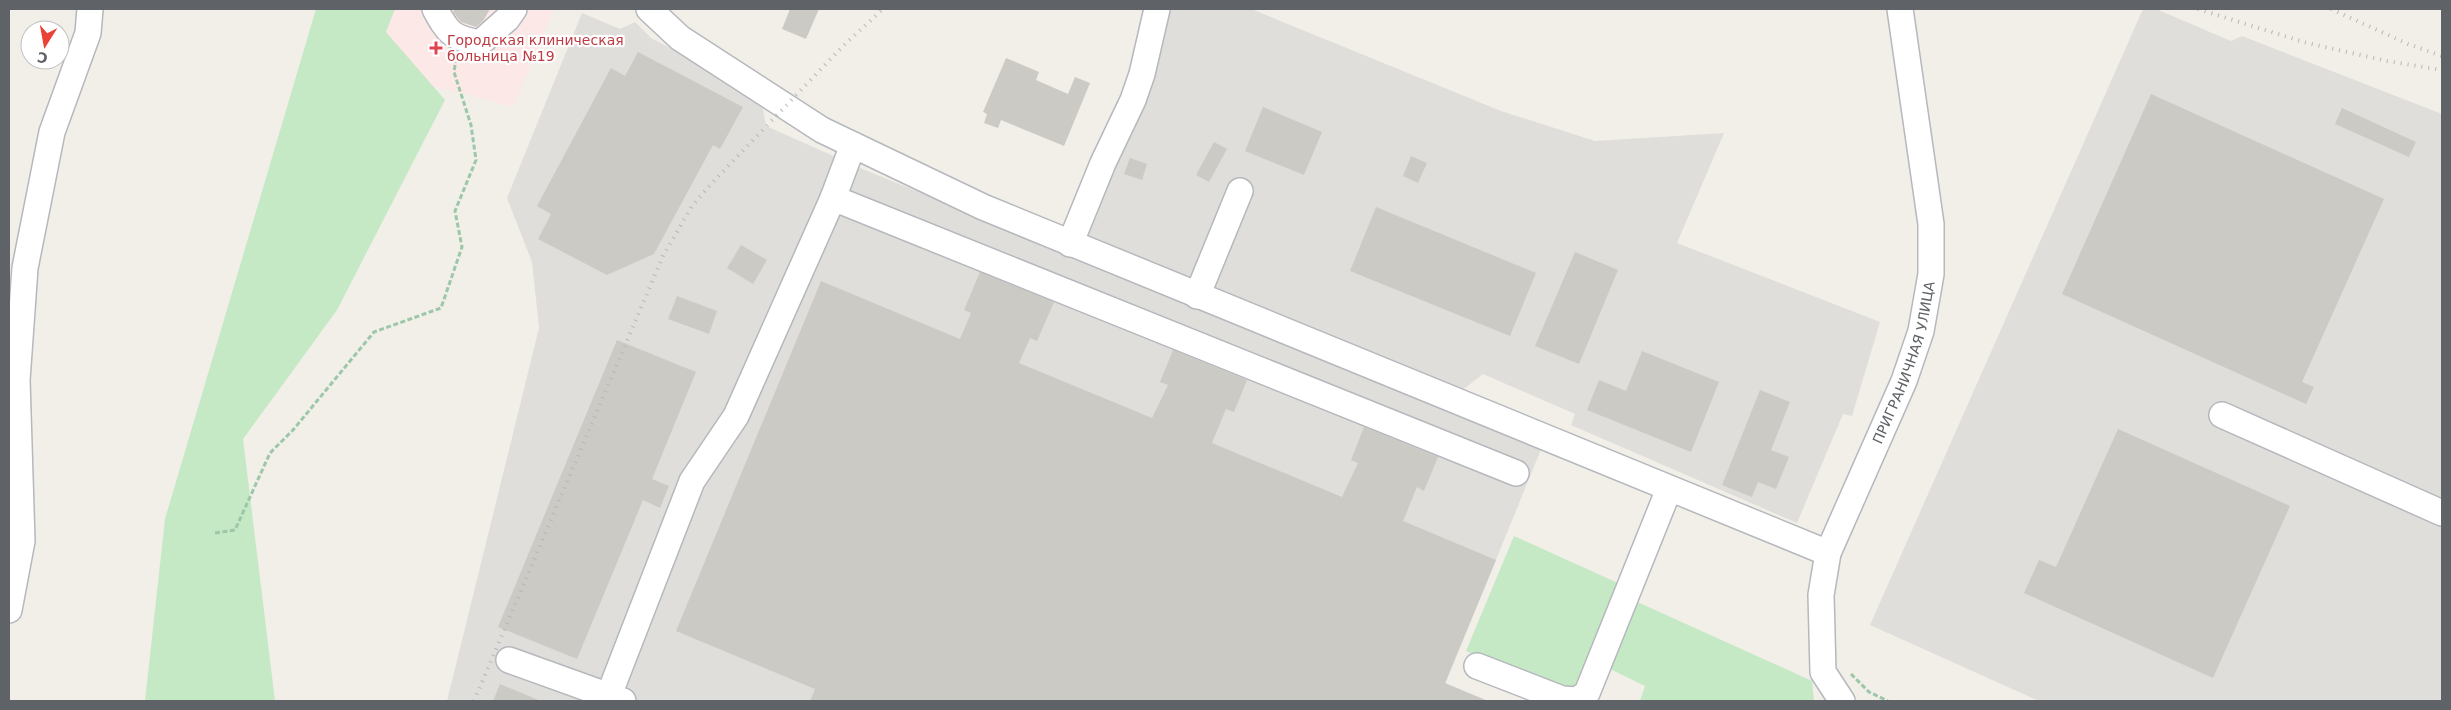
<svg xmlns="http://www.w3.org/2000/svg" width="2451" height="710" font-family="'DejaVu Sans',sans-serif">
<style>
.industrial{fill:#e0deda}
.medical{fill:#fce8e6}
.green{fill:#c5e8c5}
.building{fill:#cccac5}
.lines{fill:none;stroke-linecap:round;stroke-linejoin:round}
.minor-casing{stroke:#b5b8bc;stroke-width:28}
.path{stroke:#9cc7a9;stroke-width:3;stroke-dasharray:5 2.5;stroke-linecap:butt}
.minor{stroke:#fff;stroke-width:25}
.rail{stroke:#b6b7b8;stroke-width:4;stroke-dasharray:1 6;stroke-linecap:butt}
.health-dot{fill:#e0444e;stroke:#fff;stroke-width:2}
.labels{text-anchor:middle;stroke-width:4.5;stroke-linejoin:round;paint-order:stroke}
.health-label{font-size:14px;fill:#be3a42;stroke:#fff;text-anchor:start}
.street-label{font-size:14px;fill:#5f6368;stroke:#fff}
</style>
<rect width="100%" height="100%" fill="#f1efe8"/>
<path class="industrial" d="M1168,9H1251L1501,111L1595,141L1724,133L1677,243L1880,322L1852,416L1843,414L1797,523L1571,425L1575,414L1483,374L1460,392L1083,236Z
M2143,9H2156L2231,41L2242,36L2442,114V701H2039L1870,625Z
M582,13L620,29L635,22L651,38L753,92L763,109L766,126L865,170L1542,447L1442,692L1461,701H447L539,328L532,262L507,198Z"/>
<path class="medical" d="M325,9H554L513,107L462,93L343,69Z"/>
<path class="green" d="M316,9H395L386,32L445,100L337,310L243,439L275,701H145L165,519Z
M1514,536L1620,584L1586,673L1573,688L1560,691L1466,651Z
M1633,600L1812,681L1814,701H1640L1645,686L1606,667Z"/>
<path class="building" d="M455,9H490L483,21L476,27L461,22L453,12Z
M790,9H819L806,39L782,29Z
M638,52L743,107L720,149L713,145L654,254L607,275L538,239L551,214L537,206L611,68L625,76Z
M1006,58L1039,72L1036,80L1068,94L1075,77L1090,83L1064,146L1001,120L998,128L984,123L987,114L983,112Z
M2151,94L2384,199L2302,382L2314,387L2306,404L2062,294Z
M1263,107L1322,132L1304,175L1245,151Z
M2342,108L2416,142L2409,157L2335,124Z
M1214,142L1227,149L1209,182L1196,175Z
M1411,156L1427,163L1418,183L1403,176Z
M1130,158L1147,164L1142,180L1124,174Z
M1376,207L1536,273L1510,336L1350,271Z
M741,245L767,260L753,284L727,268Z
M1575,252L1618,270L1579,364L1535,346Z
M980,272L1054,302L1037,341L1030,338L1019,363L1152,418L1168,385L1160,382L1173,350L1247,380L1234,412L1226,409L1212,443L1342,497L1358,463L1351,460L1364,427L1438,457L1424,491L1417,487L1403,521L1496,560L1445,683L1488,701H810L815,689L676,631L821,281L960,339L971,313L964,310Z
M677,296L717,311L709,334L668,319Z
M617,340L696,372L652,479L669,486L660,508L643,500L577,659L498,627Z
M1642,351L1719,382L1691,452L1587,410L1599,380L1626,391Z
M1760,390L1790,402L1771,450L1789,457L1776,489L1758,482L1752,497L1722,485Z
M2118,429L2290,506L2213,678L2024,593L2039,560L2056,567Z
M500,684L541,701H493Z"/>
<g class="lines">
<g class="minor-casing">
<g id="minor">
<path d="M435,9C448,33 452,38 480,43L507,19L514,9"/>
<path d="M649,9L680,38L822,130L983,207L1828,553"/>
<path d="M833,198L1516,473"/>
<path d="M1070,244L1103,163L1133,100L1142,74L1157,9"/>
<path d="M1197,296L1240,191"/>
<path d="M2222,415L2442,513"/>
<path d="M9,610L22,541L17,380L25,268L52,132L88,33L90,9"/>
<path d="M509,660L623,701"/>
<path d="M1477,666L1562,699L1577,700L1587,693L1669,489"/>
<path d="M609,695L692,481L736,416L833,198L853,145"/>
<path id="s1" d="M1842,701L1823,672L1821,595L1828,553L1904,381L1921,331L1931,274V224L1900,9"/>
</g>
</g>
<path class="path" d="M215,533L235,530L270,453L293,430L374,332L441,308L462,247L455,211L476,160L471,125L454,72L456,59
M1851,674L1869,692L1888,701"/>
<use href="#minor" class="minor"/>
<path class="rail" d="M2198,9L2307,43L2387,61L2442,70
M2331,9L2408,44L2442,56
M474,701L663,256L692,206L712,183L844,45L883,9"/>
</g>
<path class="health-dot" d="M433.5 40.5h5v5h5v5h-5v5h-5v-5h-5v-5h5z"/>
<g class="labels">
<g class="health-label">
<text x="447" y="45">Городская клиническая<tspan x="447" dy="16">больница №19</tspan></text>
</g>
<g class="street-label">
<text dy="5" stroke="none"><textPath href="#s1" startOffset="360">ПРИГРАНИЧНАЯ УЛИЦА</textPath></text>
</g>
</g>
<rect width="2451" height="710" fill="none" stroke="#5f6368" stroke-width="20"/>
<g transform="translate(45 45) rotate(191)"><circle r="24" fill="#ffffff" stroke="#bfc1c3"/>
<path d="M0-4L9 19L0 12L-9 19Z" fill="#ea4335"/>
<text y="-8" font-size="14" font-weight="bold" text-anchor="middle" fill="#5f6368">С</text>
</g>
</svg>
